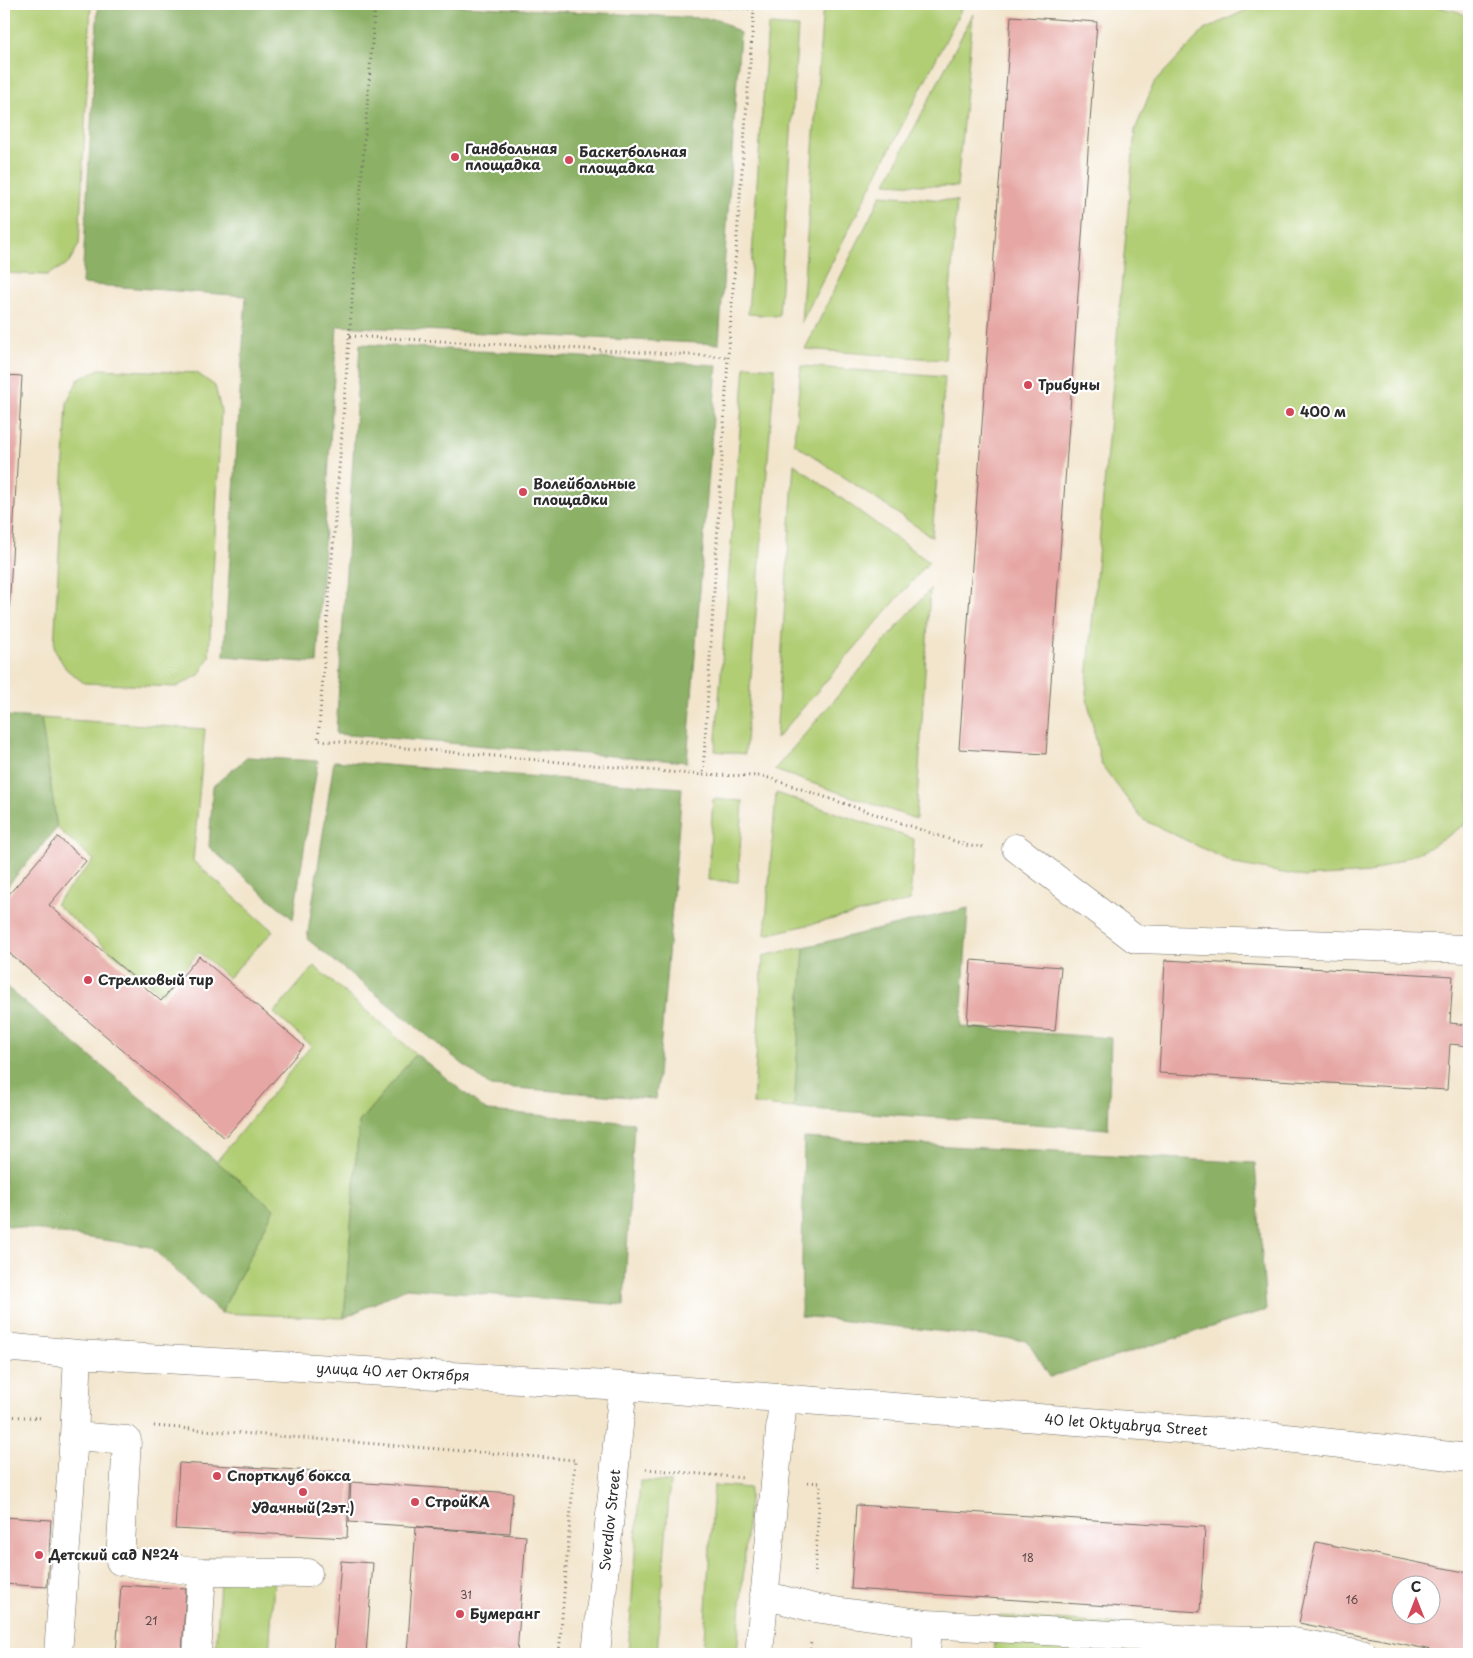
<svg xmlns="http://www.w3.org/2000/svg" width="1473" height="1658" font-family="'Playpen Sans',sans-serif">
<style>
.green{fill:#b1ce75;stroke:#6e7c50}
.forest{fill:#8cb166;stroke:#5c6e48}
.building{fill:#e6a7a4;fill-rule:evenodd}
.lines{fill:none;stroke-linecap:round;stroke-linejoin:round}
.minor-casing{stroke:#716c63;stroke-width:29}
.path{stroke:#716c63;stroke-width:3;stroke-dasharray:1 4;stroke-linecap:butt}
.minor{stroke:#fff;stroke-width:28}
.poi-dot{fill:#d1495b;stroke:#fff;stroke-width:2}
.labels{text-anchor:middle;stroke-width:4.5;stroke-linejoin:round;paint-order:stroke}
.number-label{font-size:11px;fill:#5a4a49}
.poi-label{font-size:14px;font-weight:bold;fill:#2b2b2b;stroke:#fff;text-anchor:start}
.street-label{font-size:14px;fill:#2b2b2b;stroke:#fff}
</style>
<rect width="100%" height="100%" fill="#fff"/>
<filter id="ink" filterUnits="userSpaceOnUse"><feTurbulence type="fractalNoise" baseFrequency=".02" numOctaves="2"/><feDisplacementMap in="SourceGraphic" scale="10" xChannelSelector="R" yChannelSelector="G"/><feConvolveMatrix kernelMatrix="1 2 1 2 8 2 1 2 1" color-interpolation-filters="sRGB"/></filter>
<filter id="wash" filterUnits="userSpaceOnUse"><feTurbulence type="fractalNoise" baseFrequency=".0096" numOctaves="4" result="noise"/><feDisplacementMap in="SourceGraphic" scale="20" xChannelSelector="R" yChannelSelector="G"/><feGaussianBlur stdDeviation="1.12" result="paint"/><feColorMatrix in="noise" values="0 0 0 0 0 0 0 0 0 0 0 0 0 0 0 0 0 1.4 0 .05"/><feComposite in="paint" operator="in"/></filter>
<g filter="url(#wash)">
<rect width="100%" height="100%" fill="#f2e5cc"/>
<path class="green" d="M4,4H91L79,244L69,263L47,275L4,273Z
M823,4H898L963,6L801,323Z
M1259,4H1426L1459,12L1469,18V822L1429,848L1370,873L1305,877L1235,864L1142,819L1101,764L1086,693L1135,130L1154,83L1204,30Z
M973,14L957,187L886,183Z
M768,25L798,27L779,316L748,314Z
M881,195L957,201L945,360L805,349Z
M745,366L775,368L745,754L715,751Z
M801,366L945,377L932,537L794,443Z
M99,369L197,373L215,386L221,411L209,657L199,675L176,687L84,683L66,669L54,649L67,403L78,380Z
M794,464L929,562L776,739Z
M930,589L916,819L774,770Z
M41,718L205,729L193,861L273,931L228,978L199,952L162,995L55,904L94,860L57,828Z
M776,793L914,839L910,901L765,935Z
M713,799L743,801L738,882L708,880Z
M804,947L794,1108L753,1104L763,956Z
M314,966L416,1054L359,1122L344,1318L221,1313L274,1209L216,1162L311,1046L274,1013Z
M640,1481L670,1482L657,1654H628Z
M714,1485L750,1488L737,1654H703Z
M220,1578L274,1581L269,1654H216Z
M997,1616L1211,1631L1210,1654H994Z"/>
<path class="forest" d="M98,4H425L718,19L740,33L719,344L337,326L317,663L224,656L246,296L82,284Z
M360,344L717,365L687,762L336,734Z
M4,716L41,718L57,828L4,890Z
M248,757L318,761L293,919L209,847L213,786Z
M334,761L682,788L656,1099L490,1086L307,939Z
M968,908L961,1027L1111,1038L1108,1129L794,1108L804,947Z
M4,985L274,1209L221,1313L151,1247L4,1225Z
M416,1054L487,1111L634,1123L624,1305L406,1288L344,1318L359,1122Z
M804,1138L1255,1163L1266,1310L1050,1377L1027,1341L801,1316Z"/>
<g id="blocks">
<path class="building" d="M1011,16L1097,22L1046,754L959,749Z
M4,375L22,376L7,648L4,647Z
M58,837L86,861L49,905L161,1001L199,956L304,1046L225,1138L9,953L4,959V900Z
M971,960L1061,967L1055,1031L967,1024Z
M1165,960L1453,976L1450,1023L1469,1025V1046L1450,1044L1447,1090L1159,1073Z
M179,1463L350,1473L347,1538L175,1529Z
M351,1482L513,1493L510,1533L349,1522Z
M856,1505L1205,1527L1200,1612L851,1589Z
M4,1517L51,1520L47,1587L4,1584Z
M416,1527L526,1536L517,1654H407Z
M1316,1542L1469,1573V1654H1452L1299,1623ZM1400,1586H1430V1616H1400Z
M341,1561L373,1563L366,1654H334Z
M121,1585L186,1589L182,1654H116Z"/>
</g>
</g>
<g filter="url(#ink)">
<use href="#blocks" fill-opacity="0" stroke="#716c63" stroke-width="1"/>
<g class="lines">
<g class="minor-casing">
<path id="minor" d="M1016,848L1135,939L1469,949
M4,1347L78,1354L623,1386L1258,1435L1469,1458
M78,1354L74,1436L127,1440L120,1561L202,1572L197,1654
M202,1572L308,1573
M764,1595L814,1608L928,1624L1196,1640L1288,1641L1363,1654
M58,1654L74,1436
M596,1654L623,1386
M759,1654L783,1398
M926,1654L928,1624"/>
</g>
<path class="path" d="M375,4L318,740L703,775L763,776L969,846L986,847
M658,4L754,9L728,357L703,775
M350,336L728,357
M4,1416L43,1418
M154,1426L575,1460L559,1654
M646,1469L744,1478
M808,1482L820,1483L815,1576
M810,1654L811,1640"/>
<use href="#minor" class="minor"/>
</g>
</g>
<g class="poi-dot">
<circle cx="455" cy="157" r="5"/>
<circle cx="569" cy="160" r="5"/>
<circle cx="1028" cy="385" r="5"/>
<circle cx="1290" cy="412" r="5"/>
<circle cx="523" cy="492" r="5"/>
<circle cx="88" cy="980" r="5"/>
<circle cx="217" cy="1476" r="5"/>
<circle cx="303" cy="1492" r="5"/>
<circle cx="415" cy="1502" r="5"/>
<circle cx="39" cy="1555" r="5"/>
<circle cx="460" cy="1614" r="5"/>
</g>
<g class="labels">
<g class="number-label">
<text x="1028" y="1562">18</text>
<text x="466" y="1599">31</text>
<text x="1352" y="1604">16</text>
<text x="151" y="1625">21</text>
</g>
<g class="poi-label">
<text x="465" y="154">Гандбольная<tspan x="465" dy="16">площадка</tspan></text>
<text x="579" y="157">Баскетбольная<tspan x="579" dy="16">площадка</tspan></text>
<text x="1038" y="390">Трибуны</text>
<text x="1300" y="417">400 м</text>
<text x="533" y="489">Волейбольные<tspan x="533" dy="16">площадки</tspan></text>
<text x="98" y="985">Стрелковый тир</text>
<text x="227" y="1481">Спортклуб бокса</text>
<text x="425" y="1507">СтройКА</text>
<text x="303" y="1513" text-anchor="middle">Удачный(2эт.)</text>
<text x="49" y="1560">Детский сад №24</text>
<text x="470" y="1619">Бумеранг</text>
</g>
<g class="street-label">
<text transform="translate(393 1372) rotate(3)" y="5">улица 40 лет Октября</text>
<text transform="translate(1126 1425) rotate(4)" y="5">40 let Oktyabrya Street</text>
<text transform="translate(610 1520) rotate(-84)" y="5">Sverdlov Street</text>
</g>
</g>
<rect width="1473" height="1658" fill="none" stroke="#fff" stroke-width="20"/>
<g transform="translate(1416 1600)"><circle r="24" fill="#ffffff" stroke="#aaaaaa"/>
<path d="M0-4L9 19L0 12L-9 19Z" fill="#d1495b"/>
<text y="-8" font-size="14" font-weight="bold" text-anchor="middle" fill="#2b2b2b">С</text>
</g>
</svg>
